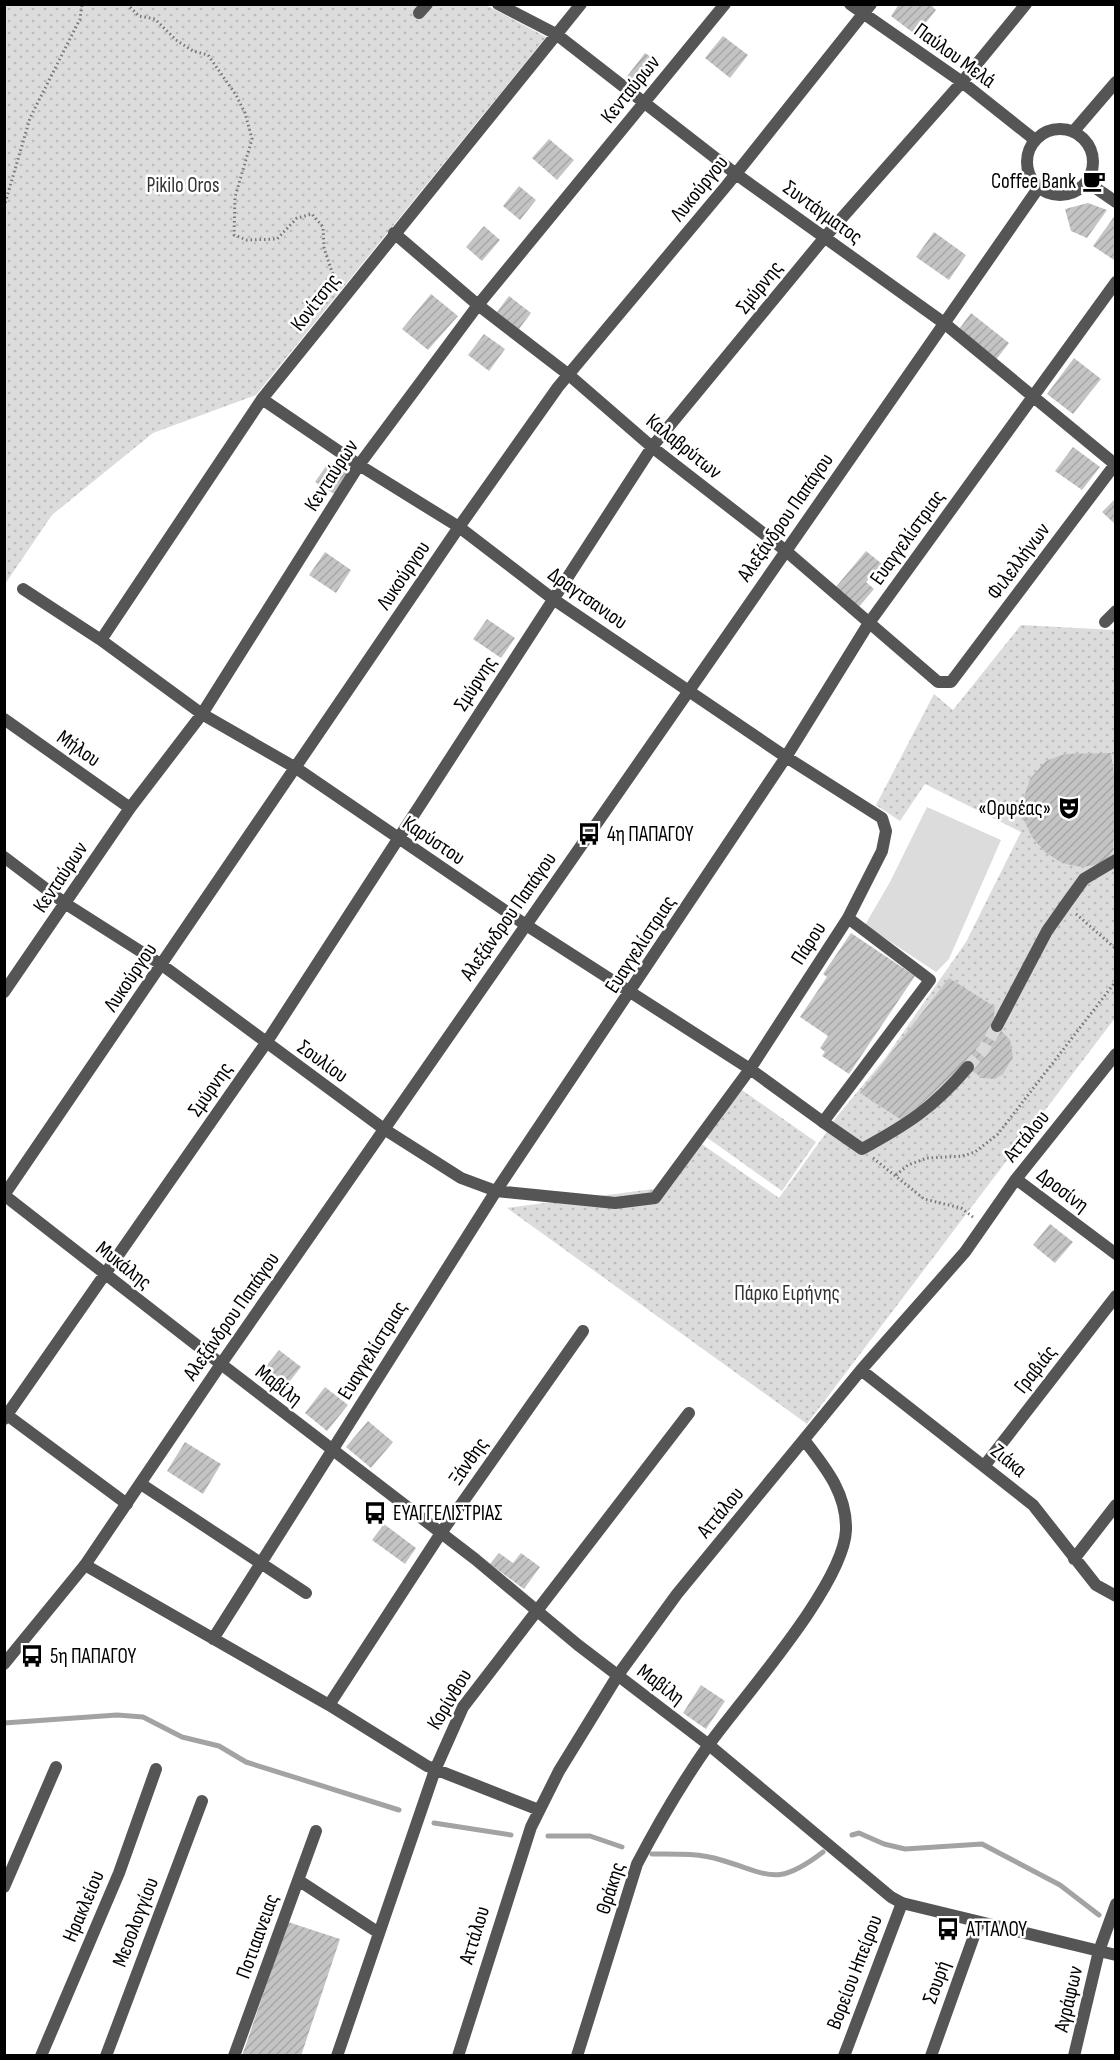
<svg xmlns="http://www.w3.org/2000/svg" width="1120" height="2060" font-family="'Sofia Sans Condensed',sans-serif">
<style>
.grass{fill:url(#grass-dots)}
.garden{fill:#dcdcdc}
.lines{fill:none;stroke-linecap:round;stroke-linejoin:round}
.stream{stroke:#a3a3a3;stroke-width:5}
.building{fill:url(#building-hatch)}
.pedestrian-tunnel{stroke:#d9d9d9;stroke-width:12;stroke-dasharray:12 6;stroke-linecap:butt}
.path{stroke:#777;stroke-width:3;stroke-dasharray:1.5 3;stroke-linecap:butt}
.pedestrian{stroke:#555;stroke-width:12}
.minor{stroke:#555;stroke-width:12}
.tertiary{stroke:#555;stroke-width:12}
.labels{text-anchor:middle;stroke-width:5;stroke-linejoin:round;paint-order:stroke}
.street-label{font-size:21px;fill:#000;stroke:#fff}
.poi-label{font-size:21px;fill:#000;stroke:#fff;text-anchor:start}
.park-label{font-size:21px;fill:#333;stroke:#fff}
</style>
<defs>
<pattern id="grass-dots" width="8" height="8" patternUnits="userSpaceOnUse" patternTransform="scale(1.5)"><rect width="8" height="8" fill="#dcdcdc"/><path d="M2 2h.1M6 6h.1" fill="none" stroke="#bbb" stroke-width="1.8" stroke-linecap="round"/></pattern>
<pattern id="building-hatch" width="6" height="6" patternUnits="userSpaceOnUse" patternTransform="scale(1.5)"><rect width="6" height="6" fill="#c4c4c4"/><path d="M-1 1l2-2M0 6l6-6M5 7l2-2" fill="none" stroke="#a7a7a7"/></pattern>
</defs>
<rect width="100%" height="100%" fill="#fff"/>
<path class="grass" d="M4,5H486L546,37L256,395L153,433L52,515L5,584Z
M1021,625L1115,630V1018L807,1424L507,1208L661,1188L696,1140L779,1198L831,1126L830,1125L886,1057L966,942L1021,832L925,784L900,821L876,805L934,694L953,710Z
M732,1083L816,1142L782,1191L702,1134Z"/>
<path class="garden" d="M927,807L1001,840L949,959L936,972L865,925L890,882Z"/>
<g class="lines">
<path class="stream" d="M4,1723L117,1715L143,1717L182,1737L219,1746L246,1762L399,1810
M434,1823L511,1835
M852,1835L859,1833L884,1844L905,1849L982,1844L1060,1885L1099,1915
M548,1836H590L622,1847
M652,1854C675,1854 698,1853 721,1860C770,1874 776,1888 823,1852"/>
</g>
<path class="building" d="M899,4H930L936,10L916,35L891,16Z
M723,36L748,55L730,78L705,58Z
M645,53L660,63L641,90L625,79Z
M549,139L574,160L557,180L532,158Z
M519,186L536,200L520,220L503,206Z
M1088,203L1107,210L1087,238L1071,231L1065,209Z
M1116,214V259L1114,260L1093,246Z
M484,226L500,240L482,261L466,247Z
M934,232L966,255L949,280L916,257Z
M431,294L458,316L428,350L402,329Z
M509,296L531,313L519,329L497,312Z
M971,313L1009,343L995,361L957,332Z
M484,334L505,349L489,371L468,355Z
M1074,358L1101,379L1073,414L1047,394Z
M1073,447L1100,467L1082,490L1055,471Z
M329,462L350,475L336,495L315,482Z
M1116,498V525L1102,512Z
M866,551L882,564L866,582L874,589L858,608L835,588Z
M325,552L351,570L336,593L309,575Z
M487,619L515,638L501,658L473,639Z
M1111,753L1116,789L1113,851L1104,864L1081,867L1062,863L1045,852L1032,837L1022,816L1023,800L1030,779L1046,761L1065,754Z
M851,933L915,976L849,1074L822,1056L825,1052L820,1048L828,1036L800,1017L827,977L823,974Z
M949,978L995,1007L993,1022L1010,1040L1013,1057L1003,1074L995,1079L983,1078L963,1065L903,1121L860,1093Z
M1050,1224L1073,1242L1055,1263L1033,1245Z
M279,1350L301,1367L281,1392L259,1375Z
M325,1387L348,1405L327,1431L305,1413Z
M368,1421L393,1442L371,1468L346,1447Z
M185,1442L221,1464L203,1494L167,1471Z
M384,1524L416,1548L405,1564L372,1540Z
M499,1553L513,1563L521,1553L540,1567L524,1589L490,1564Z
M701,1685L725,1701L706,1729L683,1713Z
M288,1922L340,1939L301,2056H242Z"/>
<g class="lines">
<path class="pedestrian-tunnel" d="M968,1067L984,1049L997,1026"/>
<path class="path" d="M127,4L139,16L155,19L176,40L193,51L208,55L236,95L245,113L252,139L235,197L234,235L247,240L277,239L297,218L312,214L323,227L324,248L336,284
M4,207L30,118L80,19L82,4
M1076,914L1116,949
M873,1158L924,1199L961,1208L973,1217
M896,1175L908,1165L927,1158L963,1156L975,1152L998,1134L1116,981"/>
<path class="pedestrian" d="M997,1026L1047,931L1066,904L1084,879L1116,860
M823,1122L862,1149C908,1124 933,1108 968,1067"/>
<path class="minor" d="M498,4L556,34L736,174L944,323L1116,465
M850,4L962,82L1035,140
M419,13L427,4
M1087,182L1116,202
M394,233L478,305L569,375L652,447L786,551L938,682H951L1116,463
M23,589L101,640L202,714L296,768L526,925L750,1069L823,1122L930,980L848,918
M1105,622L1116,611
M101,640L262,399L581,4
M4,719L130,808
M4,857L66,904L162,965L384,1129L461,1178L496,1191L615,1203L655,1198L750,1069L848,918L882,851L886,831L882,818L786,757L553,599L459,527L359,465L262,399
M4,992L130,808L202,714L359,465L478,305L725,4
M1016,1179L1116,1254
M4,1195L459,527L558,387L727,185L871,4
M4,1195L221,1364
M861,1370L1033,1505L1096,1585L1116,1596
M7,1415L127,1504
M4,1419L266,1043L652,447L825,237L962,82L1026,4
M985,1465L1116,1296
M141,1484L306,1593
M1074,1559L1116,1505
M85,1565L329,1705L427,1766L539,1810
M213,1639L496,1191L786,757L869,623L1116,282
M329,1705L441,1533L583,1331
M298,1880L379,1933
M4,1887L56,1767
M41,2056L119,1873L156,1769
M106,2056L202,1801
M234,2056L316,1831
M337,2056L435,1770L463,1707L689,1413
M458,2056L531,1827L559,1771L618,1675L677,1594L861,1370L965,1252L1016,1179L1116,1054
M577,2056L637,1864C659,1822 683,1781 710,1743C745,1695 844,1584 846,1530C847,1494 826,1468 805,1441
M844,2056L902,1903
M931,2056L979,1922
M1074,2056L1099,1951L1116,1904"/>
<path class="tertiary" d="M1027 162a33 33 0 1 1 66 0a33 33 0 1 1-66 0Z
M1073,132L1116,82
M221,1364L475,1559L578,1645L709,1745L891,1897L902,1903L1116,1955
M4,1664L85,1565L221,1364L1039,187"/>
</g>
<defs>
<g id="cafe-bare" transform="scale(1.8)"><path d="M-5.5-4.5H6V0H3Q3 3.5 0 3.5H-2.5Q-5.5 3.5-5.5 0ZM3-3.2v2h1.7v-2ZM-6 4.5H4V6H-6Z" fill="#000" stroke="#fff" stroke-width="2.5" paint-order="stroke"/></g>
<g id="theatre-bare" transform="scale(1.8)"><path d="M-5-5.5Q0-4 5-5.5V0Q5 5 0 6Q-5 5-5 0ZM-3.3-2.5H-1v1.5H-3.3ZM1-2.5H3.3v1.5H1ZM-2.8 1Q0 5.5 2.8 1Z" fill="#000" stroke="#fff" stroke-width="2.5" paint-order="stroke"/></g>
<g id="bus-bare" transform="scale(1.8)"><path d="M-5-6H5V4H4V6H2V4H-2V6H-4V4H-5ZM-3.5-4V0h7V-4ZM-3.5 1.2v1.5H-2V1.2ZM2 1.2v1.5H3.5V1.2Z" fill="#000" stroke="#fff" stroke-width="2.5" paint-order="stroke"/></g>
</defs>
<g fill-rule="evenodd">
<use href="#cafe-bare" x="1094" y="181"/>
<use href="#theatre-bare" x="1069" y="808"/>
<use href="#bus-bare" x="589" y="834"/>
<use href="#bus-bare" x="375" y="1513"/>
<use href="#bus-bare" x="32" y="1656"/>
<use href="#bus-bare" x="948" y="1929"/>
</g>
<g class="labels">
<g class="street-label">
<text transform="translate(955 55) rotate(36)" y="7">Παύλου Μελά</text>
<text transform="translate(630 89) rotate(-51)" y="7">Κενταύρων</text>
<text transform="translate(699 188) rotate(-51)" y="7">Λυκούργου</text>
<text transform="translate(823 212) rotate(36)" y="7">Συντάγματος</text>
<text transform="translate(759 287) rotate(-51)" y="7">Σμύρνης</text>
<text transform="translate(315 302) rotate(-52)" y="7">Κονίτσης</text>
<text transform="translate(684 446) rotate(39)" y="7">Καλαβρύτων</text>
<text transform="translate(331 475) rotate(-57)" y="7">Κενταύρων</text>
<text transform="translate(785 517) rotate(-55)" y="7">Αλεξάνδρου Παπάγου</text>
<text transform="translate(907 537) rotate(-54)" y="7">Ευαγγελίστριας</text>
<text transform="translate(1018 561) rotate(-53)" y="7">Φιλελλήνων</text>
<text transform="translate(403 575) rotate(-56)" y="7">Λυκούργου</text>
<text transform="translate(588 598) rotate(35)" y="7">Δραγτσανιου</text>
<text transform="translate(475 683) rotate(-57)" y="7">Σμύρνης</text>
<text transform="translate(79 748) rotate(35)" y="7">Μήλου</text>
<text transform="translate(434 840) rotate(34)" y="7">Καρύστου</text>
<text transform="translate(60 877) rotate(-56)" y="7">Κενταύρων</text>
<text transform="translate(508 916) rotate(-55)" y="7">Αλεξάνδρου Παπάγου</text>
<text transform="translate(808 943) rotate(-57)" y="7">Πάρου</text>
<text transform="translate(640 944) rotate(-57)" y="7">Ευαγγελίστριας</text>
<text transform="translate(130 977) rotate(-56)" y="7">Λυκούργου</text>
<text transform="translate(323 1061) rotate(36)" y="7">Σουλίου</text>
<text transform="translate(210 1089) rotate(-55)" y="7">Σμύρνης</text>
<text transform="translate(1026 1136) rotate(-51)" y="7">Αττάλου</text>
<text transform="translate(1063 1190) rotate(37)" y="7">Δροσίνη</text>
<text transform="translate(124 1265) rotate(38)" y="7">Μυκάλης</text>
<text transform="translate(231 1316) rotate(-55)" y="7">Αλεξάνδρου Παπάγου</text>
<text transform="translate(372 1350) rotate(-58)" y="7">Ευαγγελίστριας</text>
<text transform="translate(1035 1369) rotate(-52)" y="7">Γραβιάς</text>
<text transform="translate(279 1385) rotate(38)" y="7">Μαβίλη</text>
<text transform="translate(1009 1460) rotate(39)" y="7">Ζιάκα</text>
<text transform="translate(468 1461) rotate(-55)" y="7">Ξάνθης</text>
<text transform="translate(720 1512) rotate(-50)" y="7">Αττάλου</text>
<text transform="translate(661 1684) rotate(37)" y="7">Μαβίλη</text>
<text transform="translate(449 1699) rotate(-59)" y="7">Κορίνθου</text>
<text transform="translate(610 1888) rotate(-72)" y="7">Θράκης</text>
<text transform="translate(83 1906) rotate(-67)" y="7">Ηρακλείου</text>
<text transform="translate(135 1922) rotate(-69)" y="7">Μεσολογγίου</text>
<text transform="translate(474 1935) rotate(-73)" y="7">Αττάλου</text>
<text transform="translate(257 1936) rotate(-70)" y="7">Ποτιαανειας</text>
<text transform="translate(854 1972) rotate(-69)" y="7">Βορείου Ηπείρου</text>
<text transform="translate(936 1982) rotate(-70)" y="7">Σουρή</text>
<text transform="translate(1068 1999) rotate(-77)" y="7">Αγράφων</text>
</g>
<g class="poi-label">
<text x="1076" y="188" text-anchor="end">Coffee Bank</text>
<text x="1051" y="815" text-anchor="end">«Ορφέας»</text>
<text x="607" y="841">4η ΠΑΠΑΓΟΥ</text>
<text x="393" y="1520">ΕΥΑΓΓΕΛΙΣΤΡΙΑΣ</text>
<text x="50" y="1663">5η ΠΑΠΑΓΟΥ</text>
<text x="966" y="1936">ΑΤΤΑΛΟΥ</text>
</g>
<g class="park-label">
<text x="183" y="192">Pikilo Oros</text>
<text x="787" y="1300">Πάρκο Ειρήνης</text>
</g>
</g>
<rect width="1120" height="2060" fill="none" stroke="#000000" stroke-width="12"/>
</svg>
